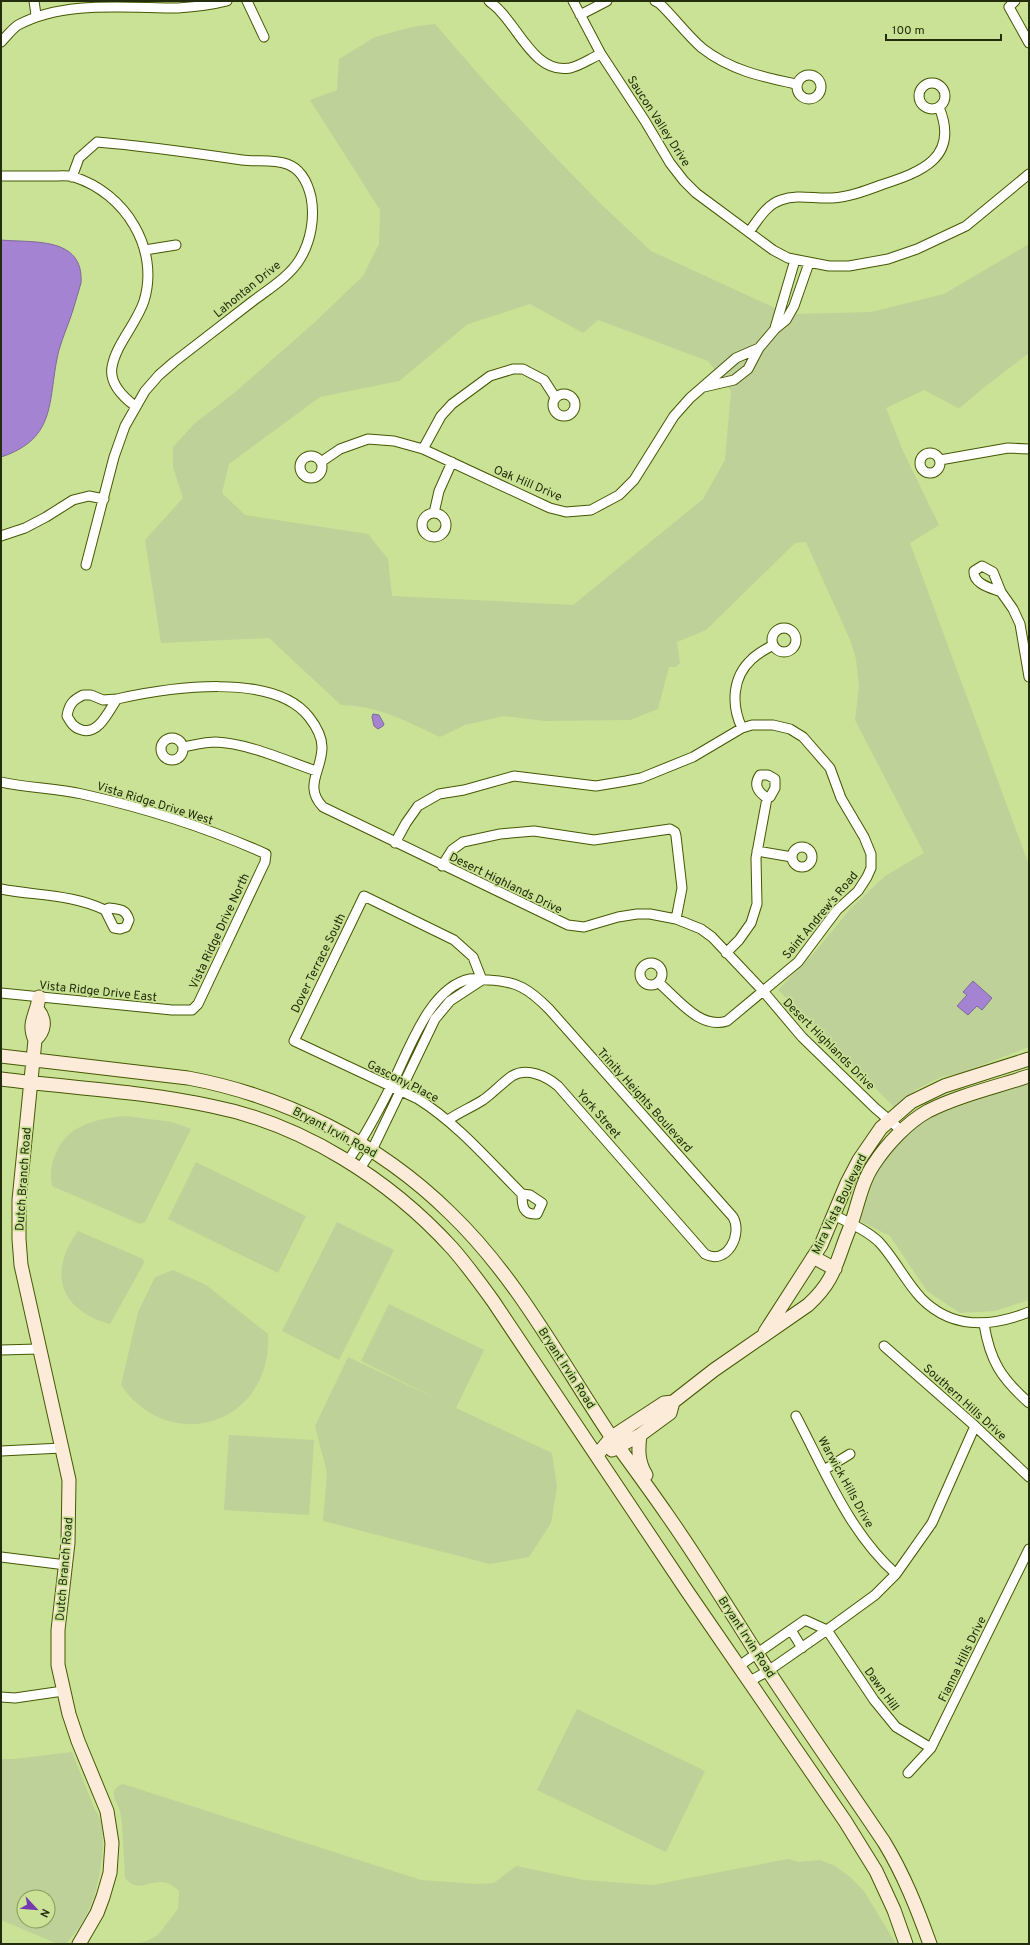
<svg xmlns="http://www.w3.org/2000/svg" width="1030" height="1945" font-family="Overpass,sans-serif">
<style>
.green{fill:#bed198;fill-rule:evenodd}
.water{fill:#a583d3;stroke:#7e6997}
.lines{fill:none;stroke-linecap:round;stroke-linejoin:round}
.street-casing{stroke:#455802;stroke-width:11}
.secondary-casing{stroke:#455802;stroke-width:15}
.street{stroke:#fff;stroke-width:9}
.secondary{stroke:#fdebda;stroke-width:13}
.labels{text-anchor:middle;stroke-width:3.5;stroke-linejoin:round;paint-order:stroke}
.street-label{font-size:12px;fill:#232c0c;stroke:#c9e295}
</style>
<rect width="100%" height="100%" fill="#c9e295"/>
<path class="green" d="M435,24L487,84L555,157L602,205L651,251L775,308L796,314L871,312L944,294L1029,244V353L987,385L961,407L958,408L924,390L886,408L903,451L939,525L910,543L1029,865V1047L961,1073L941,1077L915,1090L896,1109L778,990L814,953L851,908L885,876L924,853L855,720L859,687L856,659L850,640L806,542L795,543L706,630L677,642L680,663L676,667H669L658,709L630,720L545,721L504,716L465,725L440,737C408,722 377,705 341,705L269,638L161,643L145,540L183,498L173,467V447L195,423L233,394L314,323L363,276L379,244L380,210L310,100L337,90L339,59L375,37L412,27ZM530,304L583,333L598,320L708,361L731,391L725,460L703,499L573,605L392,596L388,559L368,534L245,515L222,493L229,464L320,397L399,381L468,324Z
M1029,1082V1300L995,1311L960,1313L927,1291L890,1236L860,1221L878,1168L903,1134L943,1109Z
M125,1116L172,1122L191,1129L145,1222L140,1224L52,1186C50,1174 51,1164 56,1153C68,1124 97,1119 125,1116Z
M196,1162L306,1216L278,1273L168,1219Z
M337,1222L394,1250L339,1360L282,1331Z
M78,1231L143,1259L144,1263L110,1324C59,1310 48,1272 78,1231Z
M173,1270L206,1285L268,1334C273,1422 172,1458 121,1385L138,1312L155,1277Z
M389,1304L484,1350L456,1408L552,1453L557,1487L551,1523L529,1557L490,1564L323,1521L327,1473L315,1426L348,1357L446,1403L361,1361Z
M229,1435L314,1440L309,1515L224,1510Z
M577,1709L705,1771L666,1852L537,1790Z
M72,1752L95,1810C110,1826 100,1883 92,1902C86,1918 77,1931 66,1944H58L1,1920V1759H14ZM24,1897H48V1921H24Z
M123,1784L421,1880L478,1884L494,1883L516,1866L584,1880L653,1885L777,1861L788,1859L799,1862L820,1860L835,1866L850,1877L864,1891L896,1944H134L147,1941L158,1935L178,1909L179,1891C156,1868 142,1899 125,1878L122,1823L120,1811L114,1797V1791L118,1786Z"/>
<path class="water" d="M1,240C33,243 84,236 81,283C78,292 76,301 73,310C69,323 63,336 59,350C47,398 59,438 1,457Z
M373,714L379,715L384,724L383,726L378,729L374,726L372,717Z
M973,981L992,998L982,1010L977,1006L968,1015L957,1006L967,995L963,992Z"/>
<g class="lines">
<g class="street-casing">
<path id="street" d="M34,1L36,15
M247,1L264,37
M489,1C492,4 497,7 500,11C520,31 536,74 570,68C580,66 591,58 601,54
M573,1L601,54L645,121L670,163L684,181L696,193L773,250L788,258L829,266H849L888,259L917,249L966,226L1029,174
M655,1L659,3C674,17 687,35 702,48C730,70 762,77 796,84
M1015,1L1009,7L1029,43
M580,15L607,1
M1,42C6,37 12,29 18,25C64,0 126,8 178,8C195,7 211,5 227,1
M797 87a12 12 0 1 1 24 0a12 12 0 1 1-24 0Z
M919 96a13 13 0 1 1 26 0a13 13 0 1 1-26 0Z
M1,176C18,176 35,176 53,176C59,176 68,175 74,177C125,193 160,249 144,301C137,323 116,344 112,367C109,384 123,397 135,406
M72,177L79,158L97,142C146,146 194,153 242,160C257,162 273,159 287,164C301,169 308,184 311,197C315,217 311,241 300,259C290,276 269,289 253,301C227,321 200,342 174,362L159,375L145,391L125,426L114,457L86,565
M749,232C758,220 766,205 781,200C798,194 814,199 832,198C849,197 865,191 881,185C921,172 960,158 939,107
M145,250L176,245
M775,328L795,260
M704,387L734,380L748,369L759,348L775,329L786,320L794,306L809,263
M553 405a11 11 0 1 1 22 0a11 11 0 1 1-22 0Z
M423,449L441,416L452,404L490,376L513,369H523L544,380L555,397
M920 463a10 10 0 1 1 20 0a10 10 0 1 1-20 0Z
M300 467a11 11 0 1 1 22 0a11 11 0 1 1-22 0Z
M940,460L1008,448L1029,449
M321,462L340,449L368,439L394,441L423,449L550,508L566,512L591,510L619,495L634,480L674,416L690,398L736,358L759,348
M422 525a12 12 0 1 1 24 0a12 12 0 1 1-24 0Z
M434,513L439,491L452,462
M1,536L25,528L46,517L73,500L89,496L104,499
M982,566L993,572L1001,592C991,588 973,584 974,571Z
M1001,592L1013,609L1020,624L1029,677
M772 640a12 12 0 1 1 24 0a12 12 0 1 1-24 0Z
M83,695H91L103,700L117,699C109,710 99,735 82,730C74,728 71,723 67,716C69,704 73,700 83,695Z
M117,699C167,688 273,671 309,717C316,726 322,736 322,747C322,771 303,786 323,807L568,925L584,927L618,917L637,914H650L676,919L701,929L712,937L763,991L802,1037L875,1108L902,1131
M742,728C731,705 732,677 752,659C758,653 766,649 773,645
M161 749a11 11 0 1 1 22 0a11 11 0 1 1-22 0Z
M183,747C194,745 205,742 216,742C247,743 287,761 316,771
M760,775H768L775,779V788L770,797L767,798C758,792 753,785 760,775Z
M1,782C27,788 55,788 82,794C145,808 208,828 266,854L265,862L198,1004L192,1010H172L1,993
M395,843L406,823L418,806L439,794L464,790L514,776L596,786L626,781L641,778L693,757L742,728L752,725H773L790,729L803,737L830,768L841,798L864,837L871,854V868L867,877L858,891L837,910L798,962L727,1021C700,1030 677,998 658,982
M792 857a10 10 0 1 1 20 0a10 10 0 1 1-20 0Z
M757,851L792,857
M442,866L452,850L463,842L500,834L534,831L594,840L670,829L675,832L676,836L682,888L676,919
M1,889C38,896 71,894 105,910
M109,908C119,909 126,909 129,920L126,927L120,929L114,928L105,910Z
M726,953L739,940L751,923L757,904L756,858L767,798
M640 974a11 11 0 1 1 22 0a11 11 0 1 1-22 0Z
M482,980L473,957L454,940L364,896L294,1041L418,1099C458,1124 489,1161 522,1194
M347,1162C364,1138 378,1112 391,1086C408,1053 429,987 470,979C476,978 483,980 488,980C517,981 529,989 549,1009L733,1217C743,1234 727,1266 705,1254L558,1086C546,1076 527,1067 512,1076C502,1083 493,1093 483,1100C472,1107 460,1112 448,1120
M359,1170L372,1150L435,1019L450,1001L482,980
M522,1194L530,1195L542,1203L537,1214C523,1215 522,1206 522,1194Z
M834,1215C849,1223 867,1230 879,1242C895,1259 905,1281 921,1298C952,1330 991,1327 1029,1312
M984,1324C990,1361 1001,1378 1029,1403
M884,1346L975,1426L1029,1477
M1,1350L38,1349
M796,1416C825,1471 849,1532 896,1574
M1,1451L62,1448
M824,1470L850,1454
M1,1557L66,1565
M791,1630L802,1648
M827,1630L874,1700L896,1727L931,1748
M739,1666L805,1620L827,1630
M750,1681L768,1671L827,1630L875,1595L896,1574L932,1523L975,1426
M1,1697L15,1698L63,1691
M908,1773L931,1748L1029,1549"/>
</g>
<g class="secondary-casing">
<path id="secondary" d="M39,997C37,1015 27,1022 35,1040L19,1200V1239L21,1265L69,1480L68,1543L58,1630V1665L69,1714L78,1741L107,1811L112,1843L110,1873L103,1897L97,1913L79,1944
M35,1040C45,1031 46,1020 38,1010
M1,1056L188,1078C285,1096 379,1143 450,1213C517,1277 561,1362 612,1438C631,1464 650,1490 668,1516C703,1566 734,1618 767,1669C805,1727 845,1784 884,1842C904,1875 917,1908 930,1944
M1,1079C71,1088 142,1091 211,1106C303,1124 390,1180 452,1248C467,1265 480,1283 493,1301L687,1591L845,1821L876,1871L894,1910L906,1944
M813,1257L835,1269
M765,1332L821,1245L847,1183L859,1160L881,1128L911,1102L944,1086L1029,1059
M640,1435C638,1450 638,1462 646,1475
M612,1450L640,1435L670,1413L673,1402
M597,1455L612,1437L664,1403L673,1402L714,1370L808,1305C834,1281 835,1266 847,1235C857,1212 860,1184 874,1164C887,1144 908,1122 928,1111C960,1095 996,1087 1029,1076"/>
</g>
<use href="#street" class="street"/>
<use href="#secondary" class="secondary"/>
</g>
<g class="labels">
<g class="street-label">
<text transform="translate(659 121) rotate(57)" y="4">Saucon Valley Drive</text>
<text transform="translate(247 289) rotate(-39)" y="4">Lahontan Drive</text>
<text transform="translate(528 483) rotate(23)" y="4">Oak Hill Drive</text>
<text transform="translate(155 803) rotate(17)" y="4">Vista Ridge Drive West</text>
<text transform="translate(506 883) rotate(26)" y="4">Desert Highlands Drive</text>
<text transform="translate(820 915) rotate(-50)" y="4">Saint Andrew's Road</text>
<text transform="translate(219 931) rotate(-65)" y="4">Vista Ridge Drive North</text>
<text transform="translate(318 963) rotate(-64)" y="4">Dover Terrace South</text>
<text transform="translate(98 991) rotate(6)" y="4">Vista Ridge Drive East</text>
<text transform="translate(829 1044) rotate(45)" y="4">Desert Highlands Drive</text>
<text transform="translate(403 1081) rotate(27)" y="4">Gascony Place</text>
<text transform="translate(645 1100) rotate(48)" y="4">Trinity Heights Boulevard</text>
<text transform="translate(599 1114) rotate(49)" y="4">York Street</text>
<text transform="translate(335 1132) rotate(28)" y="4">Bryant Irvin Road</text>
<text transform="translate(23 1179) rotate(-86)" y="4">Dutch Branch Road</text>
<text transform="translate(839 1204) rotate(-64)" y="4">Mira Vista Boulevard</text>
<text transform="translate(567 1368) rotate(57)" y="4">Bryant Irvin Road</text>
<text transform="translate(965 1402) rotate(42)" y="4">Southern Hills Drive</text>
<text transform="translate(846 1482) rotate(61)" y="4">Warwick Hills Drive</text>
<text transform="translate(64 1569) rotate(-85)" y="4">Dutch Branch Road</text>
<text transform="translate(747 1637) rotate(57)" y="4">Bryant Irvin Road</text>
<text transform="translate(962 1659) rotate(-64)" y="4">Fianna Hills Drive</text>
<text transform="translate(882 1689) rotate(54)" y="4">Dawn Hill</text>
</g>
</g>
<rect width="1030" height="1945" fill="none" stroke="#232c0c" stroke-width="4"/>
<g transform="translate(36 1909) rotate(116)"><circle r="19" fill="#c9e295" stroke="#87995e"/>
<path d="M0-3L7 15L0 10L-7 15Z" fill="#753ab0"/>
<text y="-6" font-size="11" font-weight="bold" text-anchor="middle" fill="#232c0c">N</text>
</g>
<path d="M886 34v6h115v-6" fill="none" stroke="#232c0c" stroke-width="2"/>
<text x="892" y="34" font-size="12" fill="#232c0c" stroke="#c9e295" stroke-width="3" paint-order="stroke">100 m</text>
</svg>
